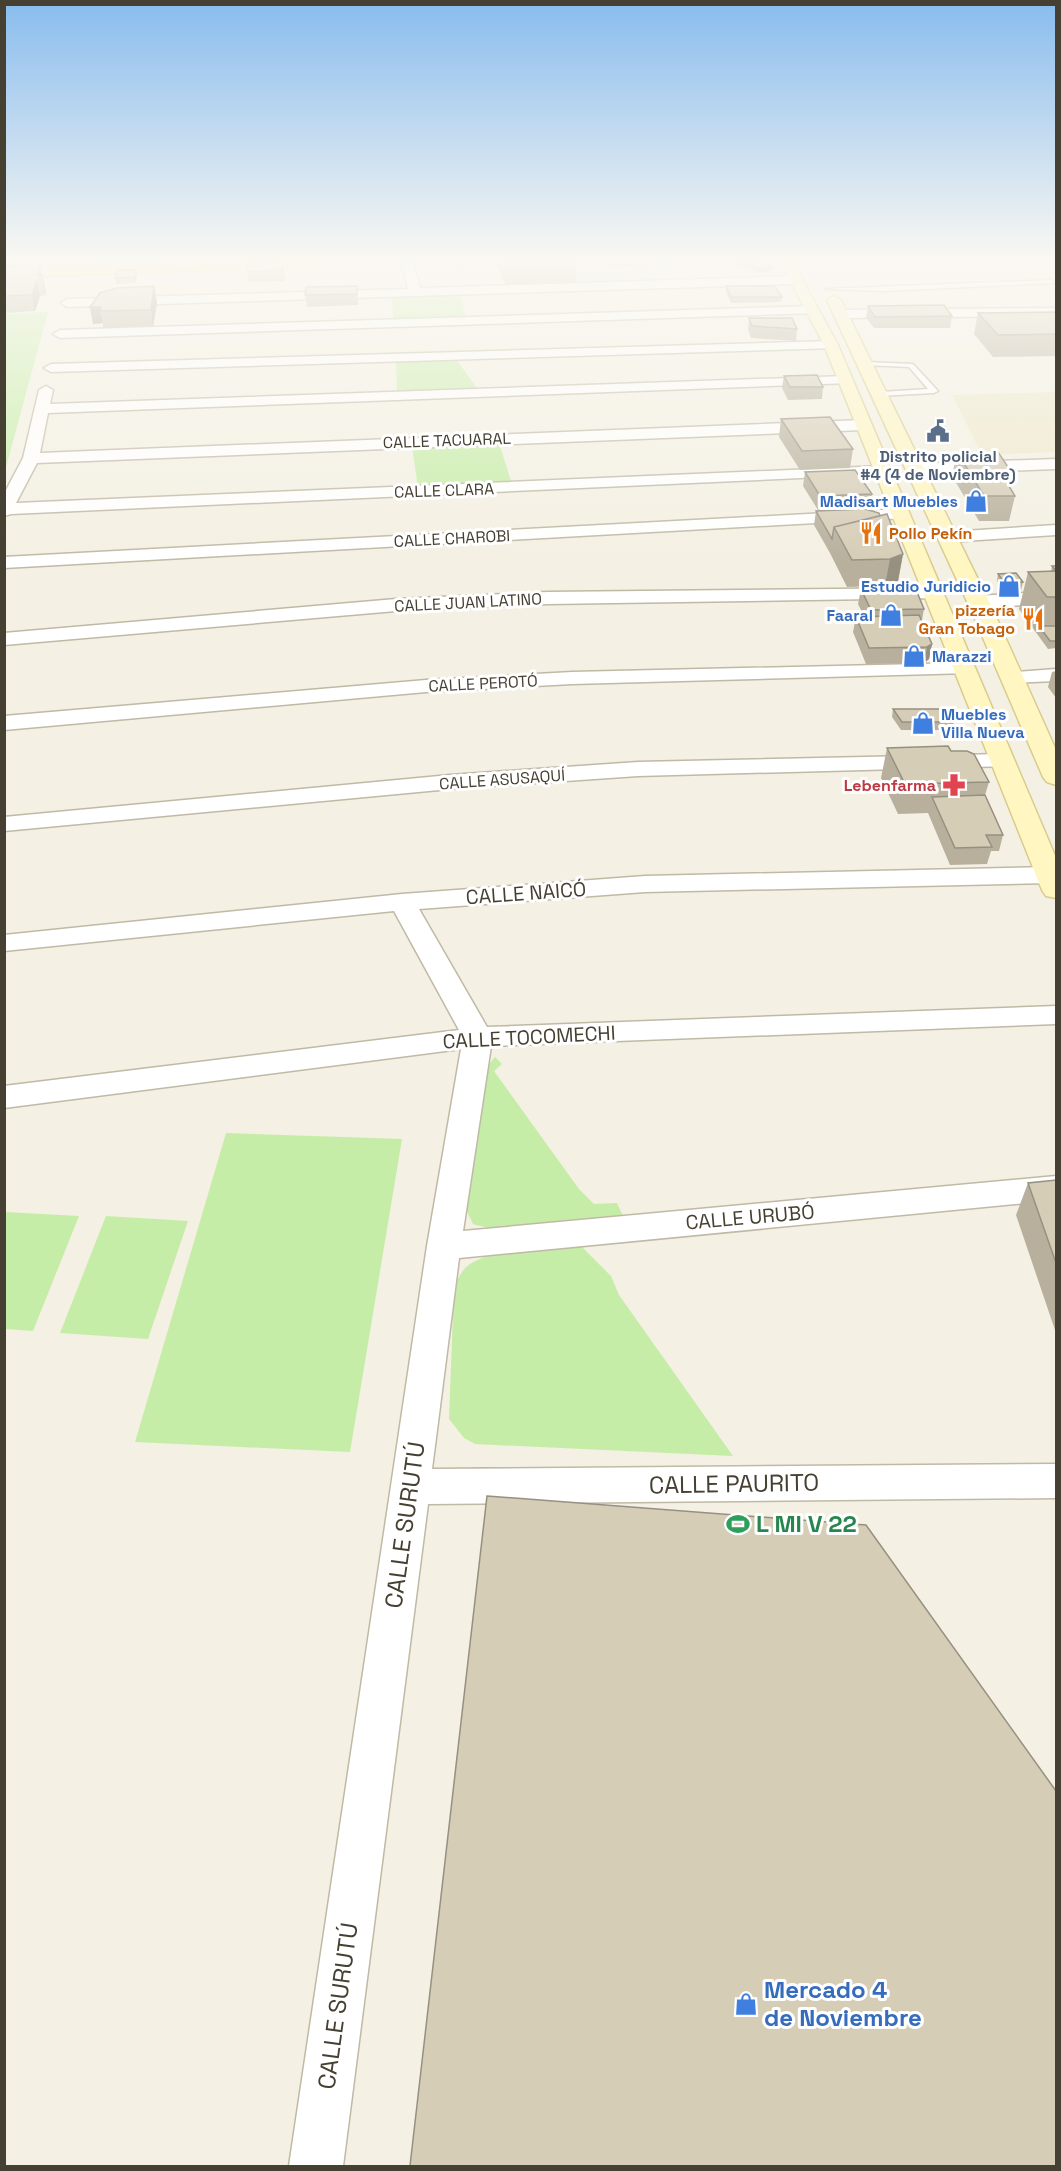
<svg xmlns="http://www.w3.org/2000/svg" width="1061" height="2171" font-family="'Space Grotesk',sans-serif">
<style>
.education{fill:#eee8cb}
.green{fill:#c6eda7}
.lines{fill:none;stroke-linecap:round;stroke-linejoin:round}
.stream{stroke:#98c7f8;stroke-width:4.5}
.service-casing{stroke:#c0b9a5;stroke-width:3}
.minor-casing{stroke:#c0b9a5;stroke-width:3}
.secondary-casing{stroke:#d8cc8d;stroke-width:3}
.primary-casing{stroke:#f0d055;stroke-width:3}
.service{fill:#fff;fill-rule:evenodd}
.minor{fill:#fff;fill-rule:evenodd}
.secondary{fill:#fff6c1;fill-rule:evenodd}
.primary{fill:#ffea90;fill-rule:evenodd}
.wall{fill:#b8b09d}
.shaded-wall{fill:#969080}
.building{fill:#d6cdb7;stroke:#969080;stroke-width:1.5}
.labels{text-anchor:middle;stroke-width:6;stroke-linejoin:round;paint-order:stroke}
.far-street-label{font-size:16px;fill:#464033;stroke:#fff}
.far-service-label{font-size:16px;font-weight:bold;fill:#4e5e75;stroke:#fff}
.far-shop-label{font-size:16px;font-weight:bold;fill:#366cbe;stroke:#fff;text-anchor:end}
.far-food-label{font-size:16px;font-weight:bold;fill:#c56008;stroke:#fff;text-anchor:start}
.far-health-label{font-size:16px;font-weight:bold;fill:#be3a42;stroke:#fff;text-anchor:end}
.street-label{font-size:20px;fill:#464033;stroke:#fff}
.near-street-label{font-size:24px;fill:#464033;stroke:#fff}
.near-leisure-label{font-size:24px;font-weight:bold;fill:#27864d;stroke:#fff;text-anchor:start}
.near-shop-label{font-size:24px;font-weight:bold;fill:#366cbe;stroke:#fff;text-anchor:start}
</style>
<rect width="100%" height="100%" fill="#f4f0e3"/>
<path class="education" d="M1056,392V452L982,455L952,395Z"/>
<path class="green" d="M460,292L466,319L394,321L391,294Z
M48,312L5,471V314Z
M456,359L479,391L397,395L396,361Z
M499,443L512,484L418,488L412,447Z
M495,1057L502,1064L494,1071L579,1189L594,1204L617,1203L624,1218C583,1222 509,1236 473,1224L462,1201L476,1079Z
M226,1133L402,1139L350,1452L135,1442Z
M5,1212L79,1216L33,1331L5,1329Z
M106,1216L188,1221L148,1339L60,1333Z
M581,1246L611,1276L619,1295L733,1456L475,1444L464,1438L449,1419L454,1287C458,1279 462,1269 470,1264C501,1245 546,1249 581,1246Z"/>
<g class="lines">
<path class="stream" d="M4,266L133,261"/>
<g class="service-casing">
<path id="service" d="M1052,280L1054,283L884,291L825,289Z
M866,362L913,364L938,391L934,393L878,396L881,392L928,389L909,367L864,365Z"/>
</g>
<g class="minor-casing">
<path id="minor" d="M8,261H18L19,262L13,265L9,264Z
M402,261H413L420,288L797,276L803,280L797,284L67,307L61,303L67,299L408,289Z
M813,306L819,310L817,313L60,338L53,334L60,330Z
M1056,308V316L841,318L835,314L841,310Z
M831,341L836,342L838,345L836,348L51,372L44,368L51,364Z
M845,376L850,377L852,380L850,383L48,413L40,453L863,420L871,425L863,430L37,463L16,503L882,466L890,471L888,474L11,514L4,516V494L23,458L39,390L46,386L53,390L50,404Z
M1056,459V469L914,474L906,469L914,464Z
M900,509L906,510L909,514L906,518L4,568V557Z
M1056,525V535L948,542L942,541L939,537L942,533L948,532Z
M933,588L940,590L943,594L940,598L548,604L396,611L4,645V633L396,599L548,592Z
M1056,591V603L977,608L970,606L967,602L970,598L977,596Z
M963,663L970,665L973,669L970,673L572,684L426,692L4,730V716L426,680L572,672Z
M1056,669V681L1011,683L1004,681L1001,677L1004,673Z
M1002,754L1010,756L1013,761L1010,766L638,776L450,789L4,831V817L450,775L638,762Z
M1050,867L1056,869V881L1050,883L645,892L419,909L487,1027L1056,1006V1024L491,1046L463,1231L1056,1176V1200L459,1258L432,1469L1056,1464V1498L428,1504L343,2166H289L427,1246L461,1049L4,1108V1086L459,1030L394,911L4,951V935L402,894L645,876Z"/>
</g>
<g class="secondary-casing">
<path id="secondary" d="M780,261H792L838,345L1056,858V898L1046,896L1042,890L824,345Z
M834,296L841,300L993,610L1056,750V785L1047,782L1043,777L971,610L827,300Z"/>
</g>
<g class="primary-casing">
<path id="primary" d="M233,261H320L314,265L4,278V270Z"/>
</g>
<use href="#service" class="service"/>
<use href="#minor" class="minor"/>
<use href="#secondary" class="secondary"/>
<use href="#primary" class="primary"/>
</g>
<path class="wall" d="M283,261L285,281L249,282L248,272Z
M448,261H465V267L448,262Z
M495,261H574L576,263V283L506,285Z
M606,261H673L672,264L612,267Z
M726,261H759L772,266L771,271L759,273Z
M40,265L46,292L45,295L40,296L35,311L4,313V267Z
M136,270L137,275L135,283L116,284L115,278Z
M154,286L157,303L153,326L103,328V323L93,324L90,307Z
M357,286L358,305L307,307L305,295Z
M726,286L782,297L781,302L731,303L726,292Z
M868,306L952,316L950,328H874L866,317Z
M1056,312V356L993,357L974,334L978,313Z
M749,318L797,329L796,341L751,338L748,329Z
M784,376L823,387L822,399L788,400L782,388Z
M781,419L853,449L850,468L800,470L779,437Z
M957,452L1012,473L1009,486L1015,496L1009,521H979L952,476Z
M805,472L872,494L870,508L818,510L803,486Z
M816,511L903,554L898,581L885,586L847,587L830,553L814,525Z
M1052,566H1056V648L1048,649L1019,609L1028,572H1051Z
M998,574L1023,582L1021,590H1003L997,581Z
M861,589L924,609L922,620L932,644L929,659L924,663L866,664L853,632L856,617L864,616L858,604Z
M1056,671V698L1048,687L1052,672Z
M893,709L954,722L952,730H901L892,717Z
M887,748L951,751L989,782L985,795L1003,835L999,851H991L987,864L950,865L928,813L898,814L881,778Z
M1056,1180V1333L1016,1215L1028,1183Z"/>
<path class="shaded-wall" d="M40,265L46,292L45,295L42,279L37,276Z
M772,266L771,271L759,273V268Z
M136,270L137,275L135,283V277Z
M37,280L40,296L35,311L32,295Z
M154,286L157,303L153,326L151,310Z
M90,307H101L100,311L103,323L93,324Z
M903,554L898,581L885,586L890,559Z
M932,644L929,659L924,663L927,647Z"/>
<path class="building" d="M248,261H283V270L248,272Z
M504,261H574L576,263L506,265Z
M741,261H759L772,266L759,268Z
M40,265L37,276H43L42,279L37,280L32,295L4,296V267Z
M117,270H136L135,277L115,278Z
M154,286L151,310L100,311L101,307H90L100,293L117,288Z
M357,286V294L305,295L306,287Z
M726,286H775L782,297H731Z
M944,305L952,316L875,317L868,306Z
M1056,312V334L998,335L978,313Z
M749,318H792L797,329L752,326Z
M817,375L823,387H790L784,376Z
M830,417L853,449L802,451L781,419Z
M957,452H998L1012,473H1001L1015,496H984Z
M855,470L872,494L820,496L805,472Z
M865,509L879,513L880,516L834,527L832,539L816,511Z
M887,514L903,554L890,559L852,560L834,527Z
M1052,566H1056V571Z
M1056,571V597H1047L1028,572Z
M1016,573L1023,582L1005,583L998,574Z
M907,588L917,592L924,609L871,610L861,589Z
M919,615L932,644L927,647L869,648L856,617Z
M1039,626H1056V641H1050Z
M893,709H949L954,722H902Z
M948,746L951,751H967L974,754L989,782L905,784L887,748Z
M985,795L1003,835H986L992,847L955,848L932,797Z
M1056,1180V1263L1028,1183Z
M487,1496L866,1525L1056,1791V2166H410Z"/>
<linearGradient id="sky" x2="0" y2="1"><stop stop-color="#88bcee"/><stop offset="0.46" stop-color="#faf8f2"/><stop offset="1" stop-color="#faf8f2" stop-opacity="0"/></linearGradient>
<rect width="1061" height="564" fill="url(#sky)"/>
<defs>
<g id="civic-bare" transform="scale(1.8)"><path d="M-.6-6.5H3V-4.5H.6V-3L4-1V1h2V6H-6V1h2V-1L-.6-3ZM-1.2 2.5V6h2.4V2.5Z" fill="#5c6f8a" stroke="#fff" stroke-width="2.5" paint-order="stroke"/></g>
<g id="shop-bare" transform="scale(1.8)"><path d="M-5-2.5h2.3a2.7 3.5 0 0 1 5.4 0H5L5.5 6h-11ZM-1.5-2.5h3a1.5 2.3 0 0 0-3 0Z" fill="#3f7fe0" stroke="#fff" stroke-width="2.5" paint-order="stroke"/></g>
<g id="restaurant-bare" transform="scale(1.8)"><path d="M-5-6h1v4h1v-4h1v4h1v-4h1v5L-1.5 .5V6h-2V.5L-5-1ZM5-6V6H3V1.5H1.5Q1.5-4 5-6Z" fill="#e8710a" stroke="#fff" stroke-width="2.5" paint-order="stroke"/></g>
<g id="pharmacy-bare" transform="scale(1.8)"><path d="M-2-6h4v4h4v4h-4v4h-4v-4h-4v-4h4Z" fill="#e0444e" stroke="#fff" stroke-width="2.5" paint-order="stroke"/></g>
<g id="stadium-bare" transform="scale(1.8)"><path d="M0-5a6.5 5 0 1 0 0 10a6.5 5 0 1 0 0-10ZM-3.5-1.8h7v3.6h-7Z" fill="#2e9e5b" stroke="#fff" stroke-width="2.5" paint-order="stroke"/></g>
</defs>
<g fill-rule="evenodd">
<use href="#civic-bare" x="938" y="431"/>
<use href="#shop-bare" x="976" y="501"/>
<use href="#restaurant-bare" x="871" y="533"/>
<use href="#shop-bare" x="1009" y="586"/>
<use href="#shop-bare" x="891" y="615"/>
<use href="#restaurant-bare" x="1033" y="619"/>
<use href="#shop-bare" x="914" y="656"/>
<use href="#shop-bare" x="923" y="723"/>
<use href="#pharmacy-bare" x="954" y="785"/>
<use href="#stadium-bare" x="738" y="1524"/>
<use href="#shop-bare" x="746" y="2004"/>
</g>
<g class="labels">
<g class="far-street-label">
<text transform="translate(447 440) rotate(-2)" y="6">CALLE TACUARAL</text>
<text transform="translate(444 490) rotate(-2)" y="6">CALLE CLARA</text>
<text transform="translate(452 538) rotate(-3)" y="6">CALLE CHAROBI</text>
<text transform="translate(468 602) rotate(-3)" y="6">CALLE JUAN LATINO</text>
<text transform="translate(483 683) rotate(-3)" y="6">CALLE PEROTÓ</text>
<text transform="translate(502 779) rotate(-4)" y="6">CALLE ASUSAQUÍ</text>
</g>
<g class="far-service-label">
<text x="938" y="462">Distrito policial<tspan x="938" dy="18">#4 (4 de Noviembre)</tspan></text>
</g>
<g class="far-shop-label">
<text x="958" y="507">Madisart Muebles</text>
<text x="991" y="592">Estudio Juridicio</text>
<text x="873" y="621">Faaral</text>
<text x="932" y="662" text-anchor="start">Marazzi</text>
<text x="941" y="720" text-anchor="start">Muebles<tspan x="941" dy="18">Villa Nueva</tspan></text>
</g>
<g class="far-food-label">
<text x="889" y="539">Pollo Pekín</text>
<text x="1015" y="616" text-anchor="end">pizzería<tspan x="1015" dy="18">Gran Tobago</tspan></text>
</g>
<g class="far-health-label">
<text x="936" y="791">Lebenfarma</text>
</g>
<g class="street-label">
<text transform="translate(526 893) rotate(-4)" y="7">CALLE NAICÓ</text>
<text transform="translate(529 1037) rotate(-3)" y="7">CALLE TOCOMECHI</text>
<text transform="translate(750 1217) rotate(-5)" y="7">CALLE URUBÓ</text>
</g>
<g class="near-street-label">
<text transform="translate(734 1484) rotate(-1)" y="8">CALLE PAURITO</text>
<text transform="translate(405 1525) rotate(-82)" y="8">CALLE SURUTÚ</text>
<text transform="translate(338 2006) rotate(-82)" y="8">CALLE SURUTÚ</text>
</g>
<g class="near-leisure-label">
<text x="756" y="1532">L MI V 22</text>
</g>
<g class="near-shop-label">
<text x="764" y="1998">Mercado 4<tspan x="764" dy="28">de Noviembre</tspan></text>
</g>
</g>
<rect width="1061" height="2171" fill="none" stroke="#464033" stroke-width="12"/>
</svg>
